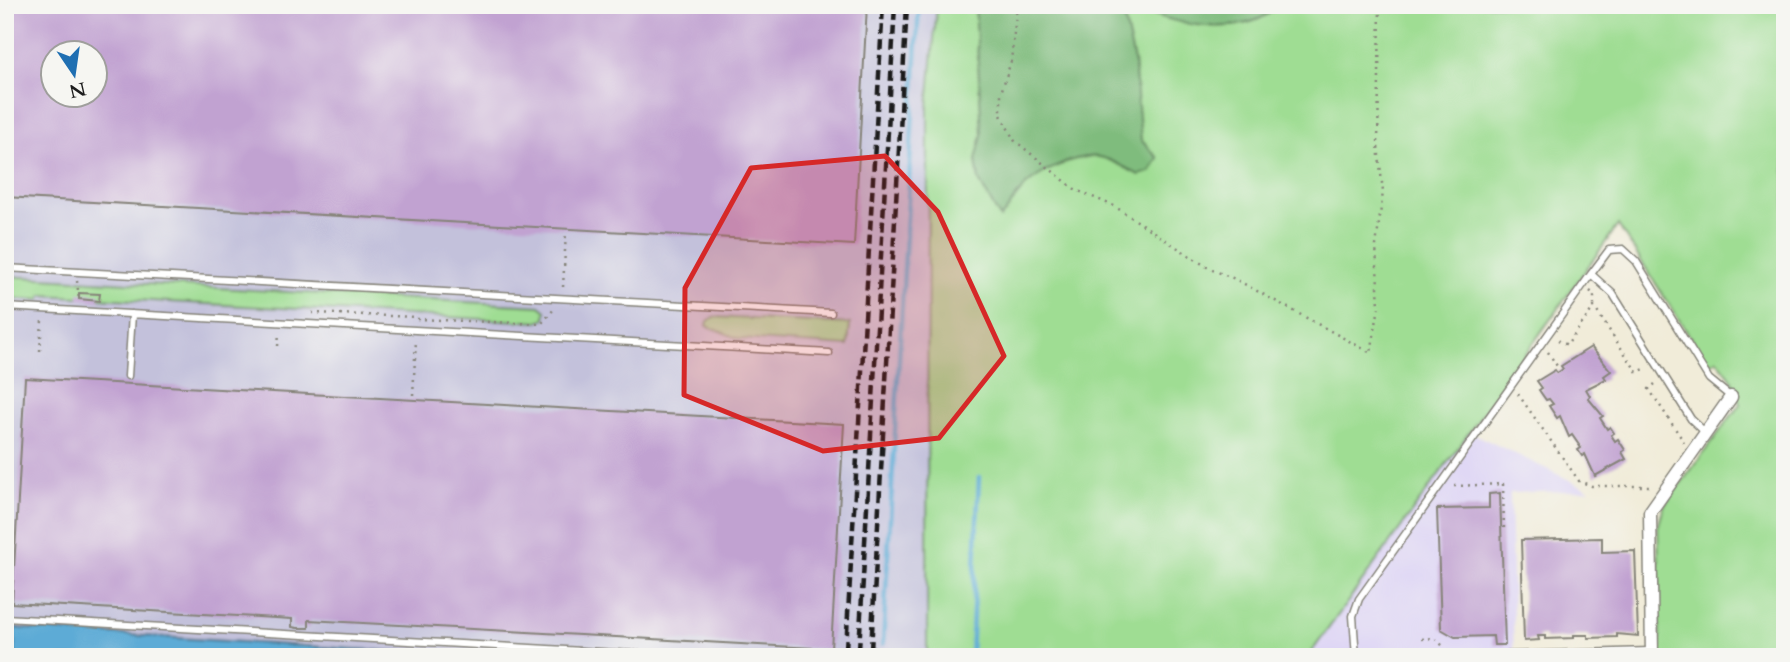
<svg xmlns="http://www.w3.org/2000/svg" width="1790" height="662" font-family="Cardo,serif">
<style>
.built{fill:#ded5f5}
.industrial{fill:#c3c1db;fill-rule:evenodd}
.green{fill:#9fdd93;stroke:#5e7c58;stroke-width:2}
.forest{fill:#7fbc7d;stroke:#4e6c4c;stroke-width:2}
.water{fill:#5dabd6;stroke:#3c6479;stroke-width:2}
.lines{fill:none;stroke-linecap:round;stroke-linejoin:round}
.stream{stroke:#5dabd6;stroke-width:4.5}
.building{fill:#c1a2d1;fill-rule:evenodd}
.service-casing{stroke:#86847a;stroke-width:9}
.minor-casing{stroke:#86847a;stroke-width:15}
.path{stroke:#86847a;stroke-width:2.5;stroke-dasharray:2 5;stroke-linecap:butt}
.service{stroke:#fff;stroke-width:6}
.minor{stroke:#fff;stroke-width:12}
.rail{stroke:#1c1c1c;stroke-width:4.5;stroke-dasharray:10 5;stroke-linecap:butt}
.marked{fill:#d62828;fill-opacity:0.2;stroke:#d62828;stroke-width:5;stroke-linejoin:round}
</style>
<rect width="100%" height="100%" fill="#f6f6f2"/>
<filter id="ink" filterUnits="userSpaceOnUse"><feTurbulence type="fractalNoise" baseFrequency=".0143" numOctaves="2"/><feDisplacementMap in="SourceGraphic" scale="14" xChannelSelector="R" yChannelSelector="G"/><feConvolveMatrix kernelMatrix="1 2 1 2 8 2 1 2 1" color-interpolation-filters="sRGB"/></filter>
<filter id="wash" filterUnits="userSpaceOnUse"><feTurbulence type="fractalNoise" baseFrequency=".00686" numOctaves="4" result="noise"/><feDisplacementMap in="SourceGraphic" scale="28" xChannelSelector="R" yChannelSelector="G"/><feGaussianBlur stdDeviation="1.57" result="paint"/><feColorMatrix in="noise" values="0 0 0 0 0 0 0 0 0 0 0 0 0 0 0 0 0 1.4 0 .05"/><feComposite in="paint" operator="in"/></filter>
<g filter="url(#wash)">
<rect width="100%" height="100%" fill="#f1ecd9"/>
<path class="built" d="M1470,432L1590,490L1510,493L1514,657H1308Z"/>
<path class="industrial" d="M5,5H937L928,107L927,657H5ZM52,52H94V94H52Z"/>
<path class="green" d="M937,5H1785V657H1660L1658,527L1664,506L1740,404L1731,378L1717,360L1708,365L1618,225L1308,657H927L928,107Z
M5,276L540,306L546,311L545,318L538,322L42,295L40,300L5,298Z
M714,317L850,324L848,346L739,339L707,326L708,321Z"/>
<path class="forest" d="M975,5H1279C1247,39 1175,27 1138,7L1124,17L1134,61L1141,140L1158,158L1150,172L1139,175C1127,169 1112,159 1099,157C1077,153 1033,175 1020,192C1012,201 1009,210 1000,218L979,181L976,160L982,135Z"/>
<path class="water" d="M14,628L419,653V657H15Z"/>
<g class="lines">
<path class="stream" d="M883,644L919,5
M971,657L979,477"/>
</g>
<g id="blocks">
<path class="building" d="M5,5H867L854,245L5,197ZM52,52H94V94H52Z
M79,293L100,294L99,301L79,299Z
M1591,347L1611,371L1604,376L1606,379L1586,389L1590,396L1588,398L1603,416L1600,418L1607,429L1610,427L1614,433L1611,435L1615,441L1618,439L1625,450L1622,452L1626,459L1595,476L1585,454L1582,456L1578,450L1581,448L1572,435L1569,437L1560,416L1557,418L1549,406L1553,404L1549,399L1546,400L1539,390L1542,388L1537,381L1555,370L1557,373L1563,369L1561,366Z
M25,378L844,424L831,649L309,620V628H297L292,627V619L12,603Z
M1500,493L1505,645H1494L1493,636L1455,637L1441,629L1437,509L1489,508V494Z
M1602,538V552L1635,551L1638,636L1617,634V637L1588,638V635H1574V638L1545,639V636H1538L1539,640L1524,641L1521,540Z
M470,652L501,653V657H470Z"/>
</g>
</g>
<g filter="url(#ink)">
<use href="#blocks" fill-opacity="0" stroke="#86847a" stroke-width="2"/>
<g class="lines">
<g class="service-casing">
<path id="service" d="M5,268L831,313
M1591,274L1609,250L1623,249L1636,261L1709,379L1731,397
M5,307L829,353
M128,376L132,314
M5,618L687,657
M1356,657L1353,616L1359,599L1591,274L1613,294L1691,419L1706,433
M1441,657L1651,651"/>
</g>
<g class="minor-casing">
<path id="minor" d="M1652,657L1650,512L1731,397"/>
</g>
<path class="path" d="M1017,5L1011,61L1001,93V115L1014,140L1076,190L1114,206L1210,269L1235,279L1371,353L1379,307L1376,246L1383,192L1378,146L1380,5
M77,281L79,300
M563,287L566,232
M1590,291L1594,295V307
M312,313L417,317
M417,319L541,324L555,308
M1558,340L1567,345L1594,307L1637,372L1647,368
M278,346L279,333
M40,351L42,320
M1548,352L1557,366
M1655,384L1649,389L1684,442
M1518,394L1579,481L1592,486H1650
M413,395L416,340
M1454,486L1503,484L1504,530
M1422,639L1435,638L1443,646"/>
<use href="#service" class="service"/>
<use href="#minor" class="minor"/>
<path class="rail" d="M846,649L883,5
M859,650L895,5
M871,650L907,5"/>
</g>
</g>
<path class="marked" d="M885,156L938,212L1004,356L939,438L823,451L684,395L685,288L751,168Z"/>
<rect width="1790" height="662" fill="none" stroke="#f6f6f2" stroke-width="28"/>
<g transform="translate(74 74) rotate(167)"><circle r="33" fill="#f6f6f2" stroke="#9f9f9c" stroke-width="2"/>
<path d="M0-5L12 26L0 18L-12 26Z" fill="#1f6fb2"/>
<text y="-10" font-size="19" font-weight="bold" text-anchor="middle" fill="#1c1c1c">N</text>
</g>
</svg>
